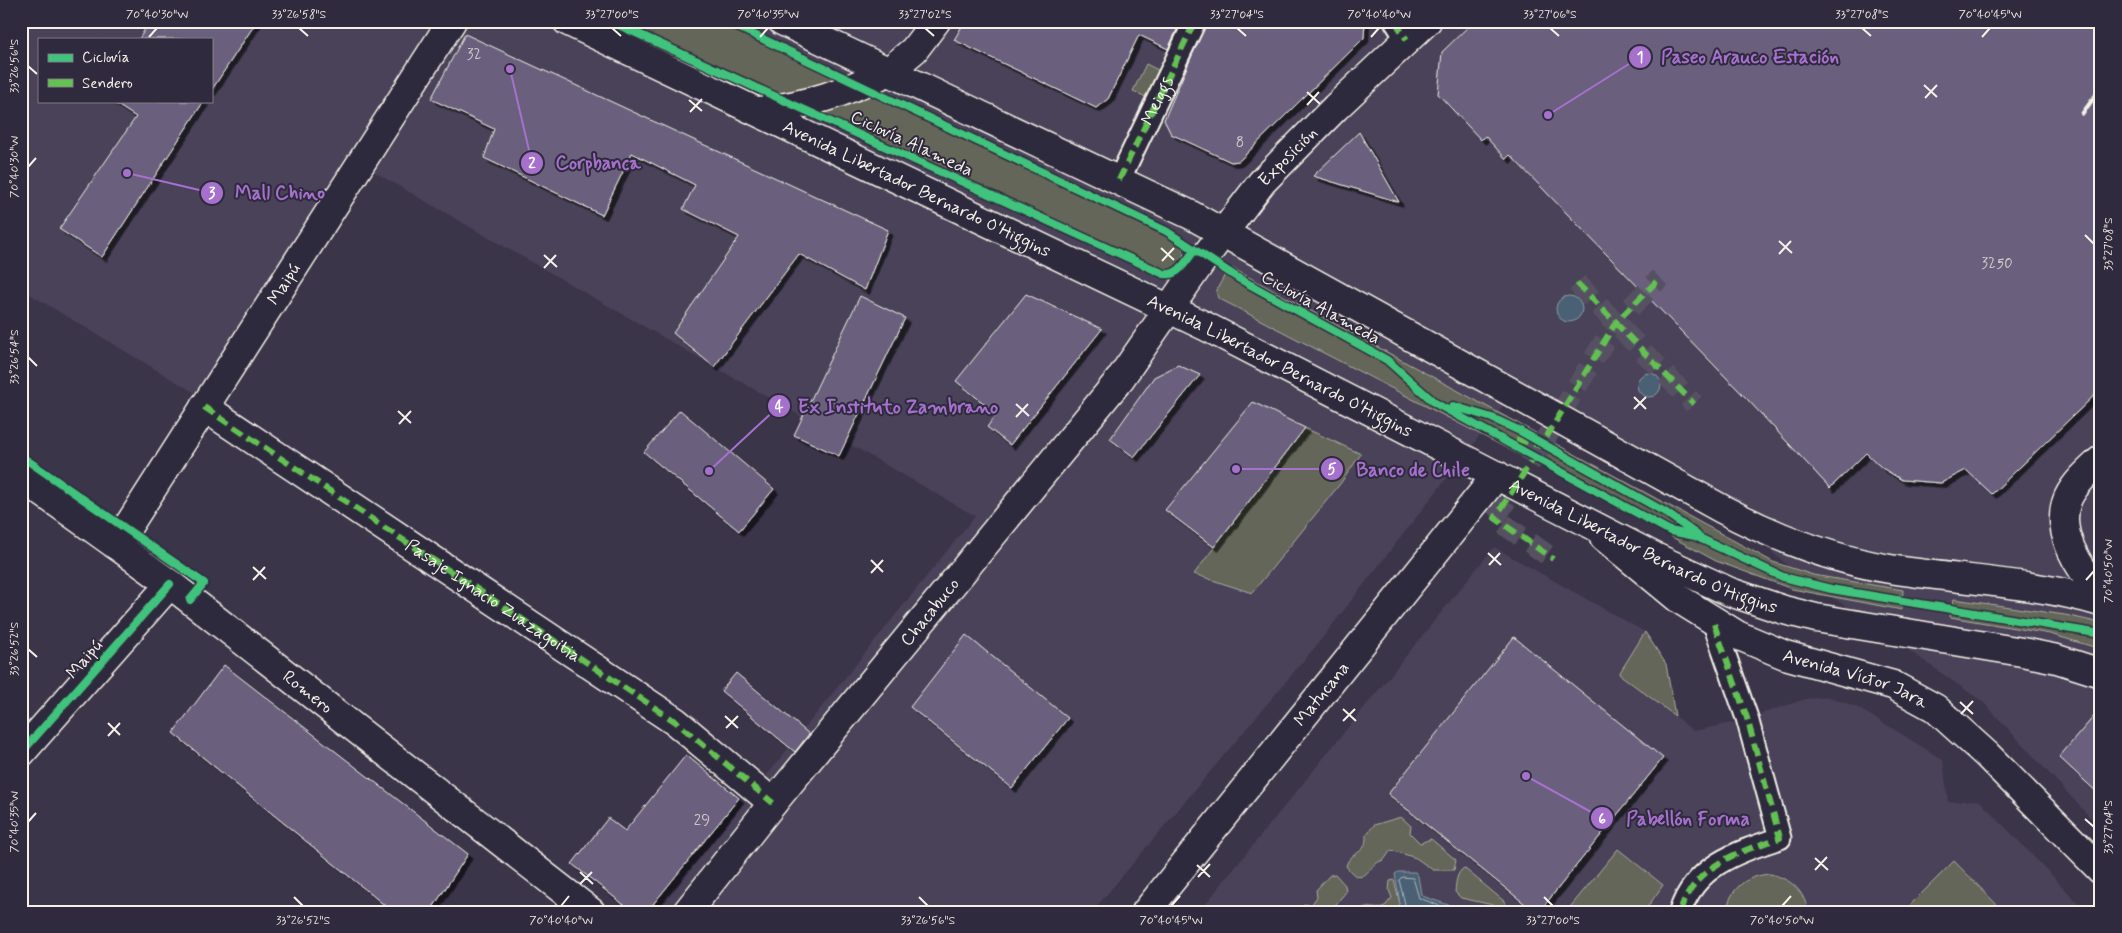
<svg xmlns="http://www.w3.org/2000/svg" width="2122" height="933" font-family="Mynerve,sans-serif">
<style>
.built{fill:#494259;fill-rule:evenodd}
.green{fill:#646658;stroke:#acaca0}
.water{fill:#4a6175;stroke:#8e9ba3}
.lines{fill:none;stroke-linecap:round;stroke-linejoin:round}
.shore{stroke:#b0b7ba;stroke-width:1}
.building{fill:#6a607d;stroke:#f4f1e8;filter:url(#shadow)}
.pedestrian-tunnel{stroke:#575162;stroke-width:21;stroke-dasharray:21 11;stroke-linecap:butt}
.pedestrian-casing{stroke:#f4f1e8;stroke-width:25}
.minor-casing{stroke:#f4f1e8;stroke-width:31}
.tertiary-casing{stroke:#f4f1e8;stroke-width:31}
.secondary-casing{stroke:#f4f1e8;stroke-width:31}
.primary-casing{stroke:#f4f1e8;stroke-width:31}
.pedestrian{stroke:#2f2a3d;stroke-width:21}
.minor{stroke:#2f2a3d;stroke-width:28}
.tertiary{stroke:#2f2a3d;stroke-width:28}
.secondary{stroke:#2f2a3d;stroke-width:28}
.primary{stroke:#2f2a3d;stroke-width:28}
.rail{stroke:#f4f1e8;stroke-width:4}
.quiet{stroke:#63c152;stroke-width:6;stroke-dasharray:12 6;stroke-linecap:butt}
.cycleway-casing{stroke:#2f2a3d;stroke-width:11}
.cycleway{stroke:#40c37c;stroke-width:8}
.ticks{fill:none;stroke:#f4f1e8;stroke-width:2}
.labels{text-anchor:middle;stroke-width:4;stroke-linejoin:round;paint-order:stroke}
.number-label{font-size:15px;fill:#d2cdcd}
.street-label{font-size:18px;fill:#f4f1e8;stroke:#2f2a3d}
.leader{fill:none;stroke:#a571cd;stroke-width:2}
.callout-dot{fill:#a571cd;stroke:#2f2a3d;stroke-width:2}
.mark-label{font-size:15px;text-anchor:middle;font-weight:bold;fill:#fff}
.callout-label{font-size:19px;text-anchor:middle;font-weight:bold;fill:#a571cd;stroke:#2f2a3d;stroke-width:4;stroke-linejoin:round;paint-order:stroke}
.neatline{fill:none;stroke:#f4f1e8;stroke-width:2}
.ticks-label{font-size:12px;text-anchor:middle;fill:#f4f1e8}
</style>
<defs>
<filter id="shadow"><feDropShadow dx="4.5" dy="4.5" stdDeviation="0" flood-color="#0009"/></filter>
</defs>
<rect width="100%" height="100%" fill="#3b354a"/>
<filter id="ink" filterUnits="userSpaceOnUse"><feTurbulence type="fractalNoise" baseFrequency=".02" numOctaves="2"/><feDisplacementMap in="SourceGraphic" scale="10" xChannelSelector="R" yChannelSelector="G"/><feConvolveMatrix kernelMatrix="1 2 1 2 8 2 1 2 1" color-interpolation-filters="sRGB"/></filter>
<g filter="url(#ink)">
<path class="built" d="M21,21H2101V829L1983,702L1792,569L1713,502L1520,384L1316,646L1092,912H657L975,516L348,157L200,396L21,289ZM39,39H211V101H39Z
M1494,547L1645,632L1652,644L1671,691L1675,716L1693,731L1737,722L1805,699L1830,697L1854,706L1892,728L1943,760L1948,802L1979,800L2087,912H1199Z"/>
<path class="green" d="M619,21H713L1165,233C1183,246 1192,252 1173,271H1165Z
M1146,64L1158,70L1146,97L1133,91Z
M1232,268L1773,562L1813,575L1903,590L1902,610L1792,589L1716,561L1539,465L1218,298L1216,291L1227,271Z
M1305,428L1361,454L1340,484L1252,593L1194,574Z
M1954,599L2065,615L2101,623V649L2050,634L1950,617Z
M1645,632L1666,664L1675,716L1619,674Z
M1401,817L1411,826L1410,833L1420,843L1431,839L1456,860L1454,870H1433L1416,858L1391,850L1384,860C1367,863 1365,892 1346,866C1351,849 1367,857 1366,835L1374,825Z
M1618,849L1663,885L1644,912H1566Z
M1954,861L2004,912H1909L1906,909Z
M1464,868L1505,902V905L1502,907L1461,898L1455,892C1456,883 1456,873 1464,868Z
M1335,874L1345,885L1346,892L1336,904L1338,912H1299L1304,904L1311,905L1317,897L1316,890L1330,875Z
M1770,874C1791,879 1804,890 1808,912H1726C1731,887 1746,876 1770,874Z
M1394,880L1400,904L1395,910L1377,909L1385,906L1392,898L1389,890L1390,881Z"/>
<path class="water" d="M1556 309a13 13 0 1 1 26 0a13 13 0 1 1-26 0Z
M1637 385a12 12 0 1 1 24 0a12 12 0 1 1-24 0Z
M1398,872H1415L1418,876L1421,894L1425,897L1469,912H1360L1364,907L1395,910L1400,904L1395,874Z"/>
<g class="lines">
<path class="shore" d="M1400,912L1405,904L1399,880L1402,877L1413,878L1419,898L1456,912"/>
</g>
<path class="building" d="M150,21H257L211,91V39H139Z
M965,21H1181L1168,49L1139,35L1108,99L1096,108L954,40Z
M1207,21H1365L1364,38L1239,161L1231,162L1171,134L1164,120Z
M1474,21H2101V389L1992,494L1966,470L1941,483L1902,480L1882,468L1866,453L1830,488L1748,400L1510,155L1506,159L1485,136L1481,140L1438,94L1442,52Z
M465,34L888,230L865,290L799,254L714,367L673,333L739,237L683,209L695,185L632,153L602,215L484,158L494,129L431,99Z
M111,101H204L102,257L59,229L136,117Z
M1359,132L1399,202L1313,176Z
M1026,294L1102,329L1010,445L987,427L997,414L956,381Z
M860,296L905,318L839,456L794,435Z
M1178,365L1200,375L1134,457L1110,439L1154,377Z
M1253,402L1305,428L1214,547L1165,510Z
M680,410L774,489L739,531L644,452Z
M966,635L1068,718L1012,788L910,707Z
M1514,637L1663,758L1539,912H1535L1388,794Z
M224,665L468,854L430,912H393L173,733Z
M736,673L809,734L795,752L721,691Z
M2101,708V796L2059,757Z
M686,755L739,798L650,908L644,912H633L572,864L608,818L625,831Z"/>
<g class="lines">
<path class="pedestrian-tunnel" d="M1577,283L1694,404
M1516,439L1541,446L1616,322L1660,278
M1541,446L1495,518L1553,559"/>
<g class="pedestrian-casing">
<path id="pedestrian" d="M1395,21L1407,40
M1119,180L1195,21
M1680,912C1695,865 1738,852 1780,838L1747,718L1713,621"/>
</g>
<g class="minor-casing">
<g id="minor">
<path d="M889,71L914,50L936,21"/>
<path d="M204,407L676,722L773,803"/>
<path d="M21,477L116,545"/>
<path id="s1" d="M170,584L591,912"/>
</g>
</g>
<g class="tertiary-casing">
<g id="tertiary">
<path d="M2101,460C2089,471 2075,483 2068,498C2054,531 2079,569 2101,593"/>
<path id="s2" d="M21,753L170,584L116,545L452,21"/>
</g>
</g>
<g class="secondary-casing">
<g id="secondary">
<path id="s3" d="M1604,537L1679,599L1737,635L1785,655L1893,685L1935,708L1987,755L2101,870"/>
</g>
</g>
<g class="primary-casing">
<g id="primary">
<path id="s4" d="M567,21L1205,326L1657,558L1730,592L1784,610L1816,618L2022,652L2057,659L2101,673"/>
<path d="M782,21L1191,215L1722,509C1775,537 1830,559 1890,569C1960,580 2032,582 2101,602"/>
<path d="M759,111C810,105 843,93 889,71"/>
<path id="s5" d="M687,912L773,803L1120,379L1204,258L1262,182L1336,107L1427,21"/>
<path id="s6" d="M1146,912L1497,475"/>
</g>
</g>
<use href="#pedestrian" class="pedestrian"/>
<use href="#minor" class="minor"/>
<use href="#tertiary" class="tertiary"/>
<use href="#secondary" class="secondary"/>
<use href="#primary" class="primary"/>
<path class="rail" d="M2082,114L2101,88"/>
<g class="quiet">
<path d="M1395,21L1407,40"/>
<path id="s7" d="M1119,180L1195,21"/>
<path d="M1577,283L1694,404"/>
<path id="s8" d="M204,407L676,722L773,803"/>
<path d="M1516,439L1541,446L1616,322L1660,278"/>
<path d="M1536,454L1495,518L1553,559"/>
<path d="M1680,912C1695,865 1738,852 1780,838L1747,718L1713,621"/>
</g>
<g class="cycleway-casing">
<path id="cycleway" d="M610,21L1164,274C1178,277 1186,261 1194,251
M725,21L1166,231L1238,278L1387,360L1435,403L1670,531L1695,536L1783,577L1831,589L2101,634
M1453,406L1492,418L1520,431L1665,512L1697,535
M21,456L204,583L190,600
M21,753L170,584"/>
</g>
<use href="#cycleway" class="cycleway"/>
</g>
</g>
<path class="ticks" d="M299,28L308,36M612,28L621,36M925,28L934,36M1237,28L1246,36M1550,28L1559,36M1862,28L1871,36M149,37L157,28M760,37L768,28M1371,37L1379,28M1982,37L1990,28M28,66L37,74M1924,85L1937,97M1307,92L1320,104M1925,98L1937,85M689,100L702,111M1307,105L1319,92M690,112L702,99M28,167L36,158M2085,235L2094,244M1779,241L1792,253M1161,248L1174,260M1779,254L1791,241M544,255L557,267M1162,261L1174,248M544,268L556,255M28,357L37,366M1634,397L1646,409M1016,404L1029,416M1634,409L1646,397M398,411L411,423M1016,417L1028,404M399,424L411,411M1488,553L1501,565M871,560L883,572M1489,565L1500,553M253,567L266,579M871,573L883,560M253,580L265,567M2086,580L2094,571M28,649L37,657M1960,702L1973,714M1343,709L1356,721M1961,714L1973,701M725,716L738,728M1343,721L1355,709M108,723L120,735M726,728L738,716M108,736L120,723M2085,819L2094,827M28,822L36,813M1815,858L1828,870M1197,865L1210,877M1815,870L1827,857M580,872L593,884M1198,877L1210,864M580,884L592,872M294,897L303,906M919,897L928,906M1544,897L1553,906M561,906L569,896M1171,906L1180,896M1782,906L1791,896"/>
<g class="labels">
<g class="number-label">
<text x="474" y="59">32</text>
<text x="1240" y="147">8</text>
<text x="1997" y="268">3250</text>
<text x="702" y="825">29</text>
</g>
<g class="street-label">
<text dy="6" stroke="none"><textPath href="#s7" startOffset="88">Meiggs</textPath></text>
<text transform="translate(912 143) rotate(25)" y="6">Ciclovía Alameda</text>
<text dy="6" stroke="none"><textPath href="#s5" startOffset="966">Exposición</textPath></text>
<text dy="6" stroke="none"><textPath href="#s4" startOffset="388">Avenida Libertador Bernardo O'Higgins</textPath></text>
<text dy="6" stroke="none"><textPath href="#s2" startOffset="602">Maipú</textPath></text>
<text transform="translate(1321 307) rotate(29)" y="6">Ciclovía Alameda</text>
<text dy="6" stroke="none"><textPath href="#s4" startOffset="792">Avenida Libertador Bernardo O'Higgins</textPath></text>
<text dy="6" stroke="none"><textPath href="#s4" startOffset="1198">Avenida Libertador Bernardo O'Higgins</textPath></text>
<text dy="6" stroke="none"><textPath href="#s8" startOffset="348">Pasaje Ignacio Zuazagoitia</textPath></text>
<text dy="6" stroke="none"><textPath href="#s5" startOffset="386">Chacabuco</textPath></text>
<text transform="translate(84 659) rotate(-49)" y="6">Maipú</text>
<text dy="6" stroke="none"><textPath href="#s3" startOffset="292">Avenida Víctor Jara</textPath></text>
<text dy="6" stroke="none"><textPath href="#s1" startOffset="175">Romero</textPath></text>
<text dy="6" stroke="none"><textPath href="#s6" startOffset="280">Matucana</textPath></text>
</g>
</g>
<path class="leader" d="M1548 115L1640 57M510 69L532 163M127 173L212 193M709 471L779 406M1236 469L1332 469M1526 776L1602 818"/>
<g class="callout-dot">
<circle cx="1548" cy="115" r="5"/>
<circle cx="510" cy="69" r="5"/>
<circle cx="127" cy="173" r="5"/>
<circle cx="709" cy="471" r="5"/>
<circle cx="1236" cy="469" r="5"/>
<circle cx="1526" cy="776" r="5"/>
<circle cx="1640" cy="57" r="12"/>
<circle cx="532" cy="163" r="12"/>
<circle cx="212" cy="193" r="12"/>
<circle cx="779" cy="406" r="12"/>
<circle cx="1332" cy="469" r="12"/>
<circle cx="1602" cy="818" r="12"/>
</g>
<g class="mark-label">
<text x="1640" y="62">1</text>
<text x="532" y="168">2</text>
<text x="212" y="198">3</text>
<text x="779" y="411">4</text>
<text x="1332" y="474">5</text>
<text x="1602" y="824">6</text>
</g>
<g class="callout-label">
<text x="1750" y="63">Paseo Arauco Estación</text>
<text x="598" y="169">Corpbanca</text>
<text x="280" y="199">Mall Chino</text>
<text x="898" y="413">Ex Instituto Zambrano</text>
<text x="1413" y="476">Banco de Chile</text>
<text x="1688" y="825">Pabellón Forma</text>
</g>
<rect width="2122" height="933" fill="none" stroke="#2f2a3d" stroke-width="55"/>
<rect x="38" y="38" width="175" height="65" fill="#2f2a3d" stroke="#7e7a81"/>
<rect x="48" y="54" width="25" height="8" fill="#40c37c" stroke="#7e7a81"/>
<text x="82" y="62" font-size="15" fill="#f4f1e8">Ciclovía</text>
<rect x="48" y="79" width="25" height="8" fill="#63c152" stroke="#7e7a81"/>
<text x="82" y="88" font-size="15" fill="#f4f1e8">Sendero</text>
<rect x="28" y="28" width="2066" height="878" class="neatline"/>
<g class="ticks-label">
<text x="157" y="18">70°40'30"W</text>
<text x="299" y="18">33°26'58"S</text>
<text x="612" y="18">33°27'00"S</text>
<text x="768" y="18">70°40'35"W</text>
<text x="925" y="18">33°27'02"S</text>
<text x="1237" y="18">33°27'04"S</text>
<text x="1379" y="18">70°40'40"W</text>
<text x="1550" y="18">33°27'06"S</text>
<text x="1862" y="18">33°27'08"S</text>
<text x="1990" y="18">70°40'45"W</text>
<text transform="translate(14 66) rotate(-90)" y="4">33°26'56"S</text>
<text transform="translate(14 167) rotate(-90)" y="4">70°40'30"W</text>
<text transform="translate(2108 244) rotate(-90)" y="4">33°27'08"S</text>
<text transform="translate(14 357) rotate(-90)" y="4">33°26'54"S</text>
<text transform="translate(2108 571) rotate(-90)" y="4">70°40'50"W</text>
<text transform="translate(14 649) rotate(-90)" y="4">33°26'52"S</text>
<text transform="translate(14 822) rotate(-90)" y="4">70°40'35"W</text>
<text transform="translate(2108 827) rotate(-90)" y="4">33°27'04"S</text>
<text x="303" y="924">33°26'52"S</text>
<text x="561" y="924">70°40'40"W</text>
<text x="928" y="924">33°26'56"S</text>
<text x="1171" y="924">70°40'45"W</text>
<text x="1553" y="924">33°27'00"S</text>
<text x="1782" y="924">70°40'50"W</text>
</g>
</svg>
